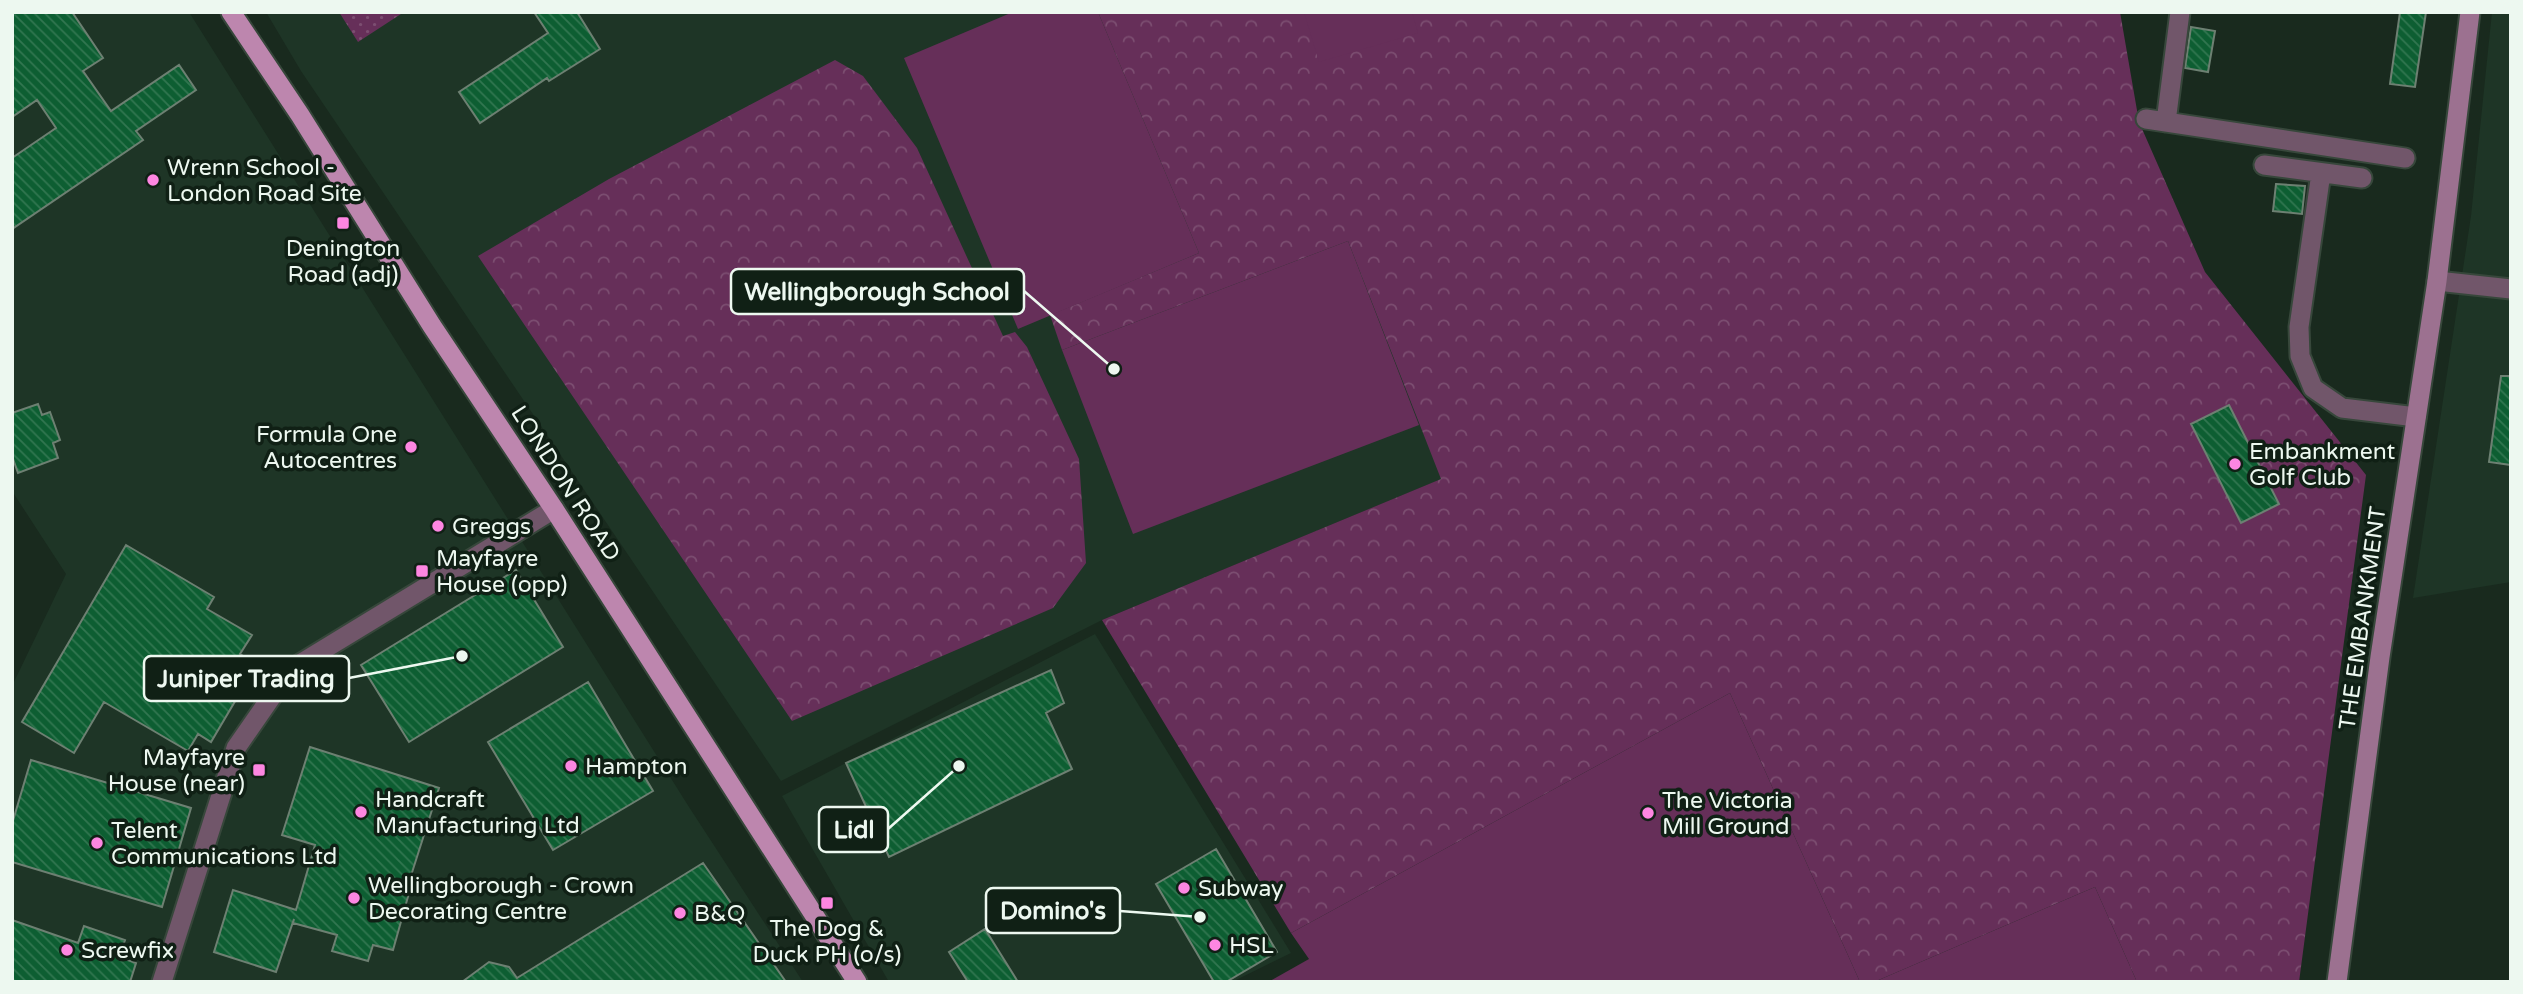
<svg xmlns="http://www.w3.org/2000/svg" width="2523" height="994" font-family="'Varela Round',sans-serif">
<style>
.built{fill:#1e3526}
.grass{fill:url(#grass-dots)}
.forest{fill:url(#forest-crowns)}
.garden{fill:#662f59}
.building{fill:url(#building-back-hatch);stroke:#6d8072;stroke-width:2}
.lines{fill:none;stroke-linecap:round;stroke-linejoin:round}
.minor-casing{stroke:#37473b;stroke-width:23}
.secondary-casing{stroke:#37473b;stroke-width:23}
.primary-casing{stroke:#37473b;stroke-width:23}
.minor{stroke:#71566a;stroke-width:19}
.secondary{stroke:#9c7190;stroke-width:19}
.primary{stroke:#bd86ae;stroke-width:19}
.poi-dot{fill:#fd86e1;stroke:#102015;stroke-width:2.5}
.labels{text-anchor:middle;stroke-width:7;stroke-linejoin:round;paint-order:stroke}
.poi-label{font-size:23px;fill:#edf8f0;stroke:#102015;text-anchor:start}
.street-label{font-size:23px;fill:#edf8f0;stroke:#102015}
.leader{fill:none;stroke:#edf8f0;stroke-width:2.5}
.callout-dot{fill:#edf8f0;stroke:#102015;stroke-width:2.5}
.callout{fill:#102015;stroke:#edf8f0;stroke-width:2.5}
.callout-label{font-size:24px;text-anchor:middle;font-weight:bold;fill:#edf8f0}
</style>
<defs>
<pattern id="grass-dots" width="8" height="8" patternUnits="userSpaceOnUse" patternTransform="scale(1.75)"><rect width="8" height="8" fill="#662f59"/><path d="M2 2h.1M6 6h.1" fill="none" stroke="#7c4e71" stroke-width="1.8" stroke-linecap="round"/></pattern>
<pattern id="forest-crowns" width="20" height="18" patternUnits="userSpaceOnUse" patternTransform="scale(1.75)"><rect width="20" height="18" fill="#662f59"/><path d="M2 6a3 3 0 1 1 6 0M12 15a3 3 0 1 1 6 0" fill="none" stroke="#7c4e71"/></pattern>
<pattern id="building-back-hatch" width="6" height="6" patternUnits="userSpaceOnUse" patternTransform="scale(1.75)"><rect width="6" height="6" fill="#0d5e32"/><path d="M-1 5l2 2M0 0l6 6M5-1l2 2" fill="none" stroke="#317650"/></pattern>
</defs>
<rect width="100%" height="100%" fill="#192a1e"/>
<path class="built" d="M12,12H189L689,807L803,982H12V686L66,574L12,491Z
M266,12H1771L1615,407L1102,620L781,781L301,71Z
M2492,12H2511V582L2413,598L2471,216Z
M1095,634L1291,953L1232,982H889L782,796Z"/>
<path class="grass" d="M339,12H404L358,42Z"/>
<path class="forest" d="M1098,12H2120L2139,122L2205,272L2366,475L2299,982H2137L2095,887L1874,982H1860L1730,693L1291,933L1102,620L1441,479L1348,241L1062,350L1050,315L1199,253Z
M835,60L863,76L917,148L1003,336L1015,332L1027,347L1079,459L1086,563L1053,608L792,721L478,256L609,179Z"/>
<path class="garden" d="M1013,12H1098L1199,253L1018,329L904,58Z
M1304,12H1412L1418,33L1319,62Z
M1348,241L1419,425L1133,534L1062,350Z
M1730,693L1860,982H1268L1309,959L1291,933Z
M2095,887L2137,982H1874Z"/>
<path class="building" d="M12,12H72L103,58L83,71L111,111L179,65L196,90L136,131L143,140L12,229V158L56,128L37,100L12,117Z
M534,12H577L600,49L549,81L547,78L480,123L459,92L548,33Z
M2400,12H2426L2415,87L2390,84Z
M2191,27L2215,31L2208,72L2185,68Z
M2276,184L2305,186L2302,214L2273,211Z
M2501,376H2511V465L2489,462Z
M38,404L42,415L50,412L60,440L53,443L58,458L18,473L12,456V413Z
M2229,405L2279,504L2241,523L2191,424Z
M126,545L214,597L207,609L252,635L240,654L257,664L211,742L198,734L188,751L104,702L74,753L22,722Z
M516,570L563,647L409,742L361,665Z
M1051,670L1064,703L1046,713L1072,769L889,857L846,763Z
M588,682L653,791L553,850L488,742Z
M310,747L439,788L408,885L411,886L393,950L373,945L368,961L332,951L337,935L293,923L294,919L276,972L214,952L233,890L296,910L315,845L282,835Z
M31,760L191,808L162,907L12,862V824Z
M1216,849L1277,952L1226,982H1214L1156,884Z
M703,863L786,982H462L489,962L509,967L517,978Z
M12,920L78,943L84,926L125,940L119,957L136,963L130,982H12Z
M985,929L1018,982H968L949,952Z"/>
<g class="lines">
<g class="minor-casing">
<path id="minor" d="M2146,119L2405,158
M2166,122L2180,12
M2264,165L2362,178
M2321,173L2299,327L2300,356L2313,388L2342,408L2416,417
M2437,281L2511,289
M162,982L236,748L290,670L554,509"/>
</g>
<g class="secondary-casing">
<path id="secondary" d="M2337,982L2380,657L2437,281L2470,12"/>
</g>
<g class="primary-casing">
<path id="primary" d="M231,12L300,115L432,326L554,509L857,982"/>
</g>
<use href="#minor" class="minor"/>
<use href="#secondary" class="secondary"/>
<use href="#primary" class="primary"/>
</g>
<g class="poi-dot">
<circle cx="153" cy="180" r="7"/>
<rect x="336" y="216" width="14" height="14" rx="3.5"/>
<circle cx="411" cy="447" r="7"/>
<circle cx="2235" cy="464" r="7"/>
<circle cx="438" cy="526" r="7"/>
<rect x="415" y="564" width="14" height="14" rx="3.5"/>
<circle cx="571" cy="766" r="7"/>
<rect x="252" y="763" width="14" height="14" rx="3.5"/>
<circle cx="361" cy="812" r="7"/>
<circle cx="1648" cy="813" r="7"/>
<circle cx="97" cy="843" r="7"/>
<circle cx="1184" cy="888" r="7"/>
<circle cx="354" cy="898" r="7"/>
<rect x="820" y="896" width="14" height="14" rx="3.5"/>
<circle cx="680" cy="913" r="7"/>
<circle cx="1215" cy="945" r="7"/>
<circle cx="67" cy="950" r="7"/>
</g>
<g class="labels">
<g class="poi-label">
<text x="167" y="175">Wrenn School -<tspan x="167" dy="26">London Road Site</tspan></text>
<text x="343" y="256" text-anchor="middle">Denington<tspan x="343" dy="26">Road (adj)</tspan></text>
<text x="397" y="442" text-anchor="end">Formula One<tspan x="397" dy="26">Autocentres</tspan></text>
<text x="2249" y="459">Embankment<tspan x="2249" dy="26">Golf Club</tspan></text>
<text x="452" y="534">Greggs</text>
<text x="436" y="566">Mayfayre<tspan x="436" dy="26">House (opp)</tspan></text>
<text x="245" y="765" text-anchor="end">Mayfayre<tspan x="245" dy="26">House (near)</tspan></text>
<text x="585" y="774">Hampton</text>
<text x="375" y="807">Handcraft<tspan x="375" dy="26">Manufacturing Ltd</tspan></text>
<text x="1662" y="808">The Victoria<tspan x="1662" dy="26">Mill Ground</tspan></text>
<text x="111" y="838">Telent<tspan x="111" dy="26">Communications Ltd</tspan></text>
<text x="368" y="893">Wellingborough - Crown<tspan x="368" dy="26">Decorating Centre</tspan></text>
<text x="1198" y="896">Subway</text>
<text x="694" y="921">B&amp;Q</text>
<text x="827" y="936" text-anchor="middle">The Dog &amp;<tspan x="827" dy="26">Duck PH (o/s)</tspan></text>
<text x="1229" y="953">HSL</text>
<text x="81" y="958">Screwfix</text>
</g>
<g class="street-label">
<text transform="translate(566 483) rotate(57)" y="8">LONDON ROAD</text>
<text transform="translate(2362 618) rotate(-82)" y="8">THE EMBANKMENT</text>
</g>
</g>
<path class="leader" d="M1114 369L1024 291M462 656L349 678M959 766L888 829M1200 917L1120 911"/>
<g class="callout-dot">
<circle cx="1114" cy="369" r="7"/>
<circle cx="462" cy="656" r="7"/>
<circle cx="959" cy="766" r="7"/>
<circle cx="1200" cy="917" r="7"/>
</g>
<g class="callout">
<rect x="731" y="269" width="293" height="45" rx="7"/>
<rect x="144" y="656" width="205" height="45" rx="7"/>
<rect x="819" y="807" width="69" height="45" rx="7"/>
<rect x="986" y="888" width="134" height="45" rx="7"/>
</g>
<g class="callout-label">
<text x="877" y="300">Wellingborough School</text>
<text x="246" y="687">Juniper Trading</text>
<text x="854" y="838">Lidl</text>
<text x="1053" y="919">Domino's</text>
</g>
<rect width="2523" height="994" fill="none" stroke="#edf8f0" stroke-width="28"/>
</svg>
